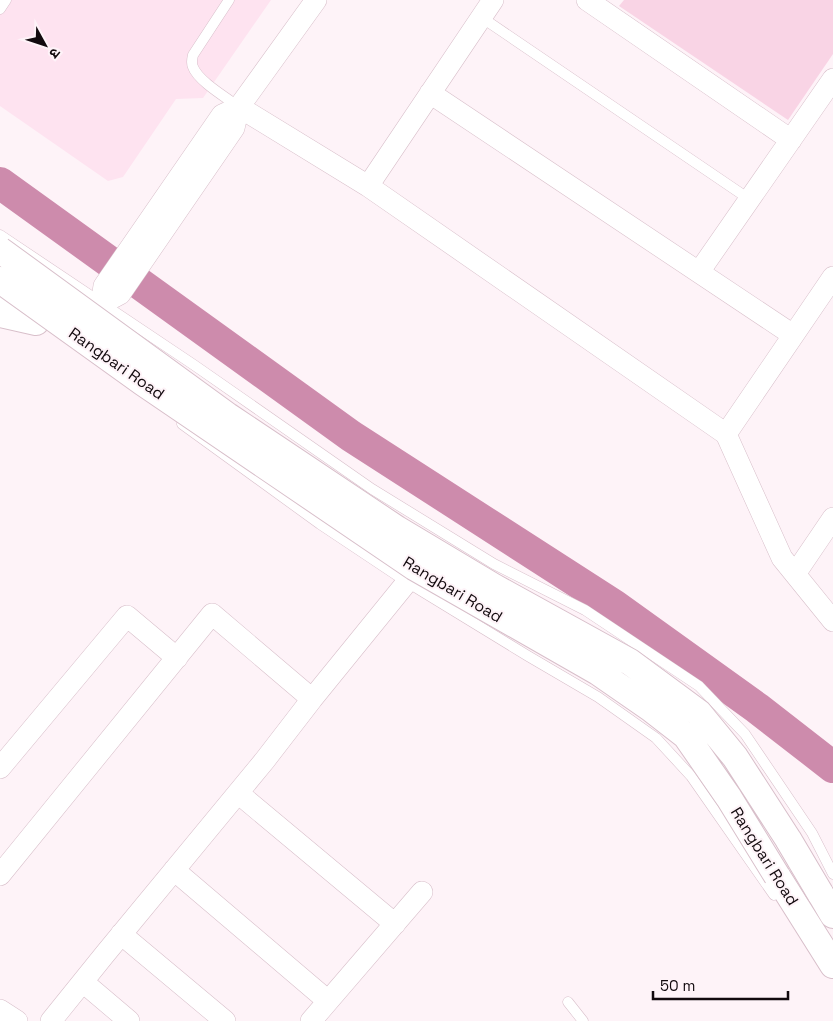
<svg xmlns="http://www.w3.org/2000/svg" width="833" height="1021" font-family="'Space Grotesk','Noto Sans Devanagari',sans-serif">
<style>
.built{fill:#fee3f0}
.green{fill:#f9d4e5}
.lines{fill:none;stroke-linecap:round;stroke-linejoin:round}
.river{stroke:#cd8bac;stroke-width:32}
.service-casing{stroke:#d8bfca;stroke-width:11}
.minor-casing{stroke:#d8bfca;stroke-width:22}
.tertiary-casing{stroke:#d8bfca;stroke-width:28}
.service{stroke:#fff;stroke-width:10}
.minor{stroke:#fff;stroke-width:21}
.tertiary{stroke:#fff;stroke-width:26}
.tertiary-bridge-casing{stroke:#d8bfca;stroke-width:28;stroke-linecap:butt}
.tertiary-bridge{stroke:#fff;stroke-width:26}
.labels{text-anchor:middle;stroke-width:4;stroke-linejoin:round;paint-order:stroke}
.street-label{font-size:16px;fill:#120a0e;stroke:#fef3f8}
</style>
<rect width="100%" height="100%" fill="#fef3f8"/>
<path class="built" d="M0,0H271L203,98L176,99L123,177L108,181L0,106Z"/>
<path class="green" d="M624,0H833V54L788,120L619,6Z"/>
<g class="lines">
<path class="river" d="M0,183L351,436L615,606L757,708L833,767"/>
<g class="service-casing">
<path id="service" d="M229,0L193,55C192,59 191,63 193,67C198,81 227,98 239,107
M0,9L6,0
M481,17L749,199
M0,235L194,365L372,489L494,564L585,610L699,686L745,734L812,833L833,874
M0,298L16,309
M182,424L320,524L407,582L528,656L598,697L656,738L691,776L774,895
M568,1002L583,1021"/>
</g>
<g class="minor-casing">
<path id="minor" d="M587,0L791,140
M430,93L793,335
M239,107L368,186L726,434L782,558L833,621
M368,186L493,0
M699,272L833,79
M101,304L120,294L234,128L239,107L316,0
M101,304L104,286L222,115L239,107
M726,434L833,277
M795,574L833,518
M0,768L127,616L177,658
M238,793L395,924
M174,870L328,1001
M0,875L212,614L312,699
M121,934L225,1021
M83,982L129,1021
M0,1010L17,1021
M51,1021L105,954L265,760L312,699L407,582
M311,1021L422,892"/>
</g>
<g class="tertiary-casing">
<path id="tertiary" d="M0,314L36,322
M777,876L833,965
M820,893L833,915"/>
</g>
<use href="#service" class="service"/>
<use href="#minor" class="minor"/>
<use href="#tertiary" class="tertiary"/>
<g class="tertiary-bridge-casing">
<path id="tertiary-bridge" d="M0,250L228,416L397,529L494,587L630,662L699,713L735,757L788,839L820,893
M0,280L142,382L414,567L598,672L650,708L686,736L729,798L777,876"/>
</g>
<use href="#tertiary-bridge" class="tertiary-bridge"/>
</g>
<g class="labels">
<g class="street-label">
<text transform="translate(117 363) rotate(35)" y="6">Rangbari Road</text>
<text transform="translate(453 589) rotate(31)" y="6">Rangbari Road</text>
<text transform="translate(765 856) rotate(58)" y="6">Rangbari Road</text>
</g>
</g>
<g transform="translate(45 45) rotate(130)" stroke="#fef3f8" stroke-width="4" paint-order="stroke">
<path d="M0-4L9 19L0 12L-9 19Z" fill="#120a0e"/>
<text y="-8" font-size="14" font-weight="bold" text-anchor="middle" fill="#120a0e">उ</text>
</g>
<path d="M653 991v8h135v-8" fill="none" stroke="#120a0e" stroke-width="2.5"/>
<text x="660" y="991" font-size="15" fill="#120a0e" stroke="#fef3f8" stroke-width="4" paint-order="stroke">50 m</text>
</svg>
